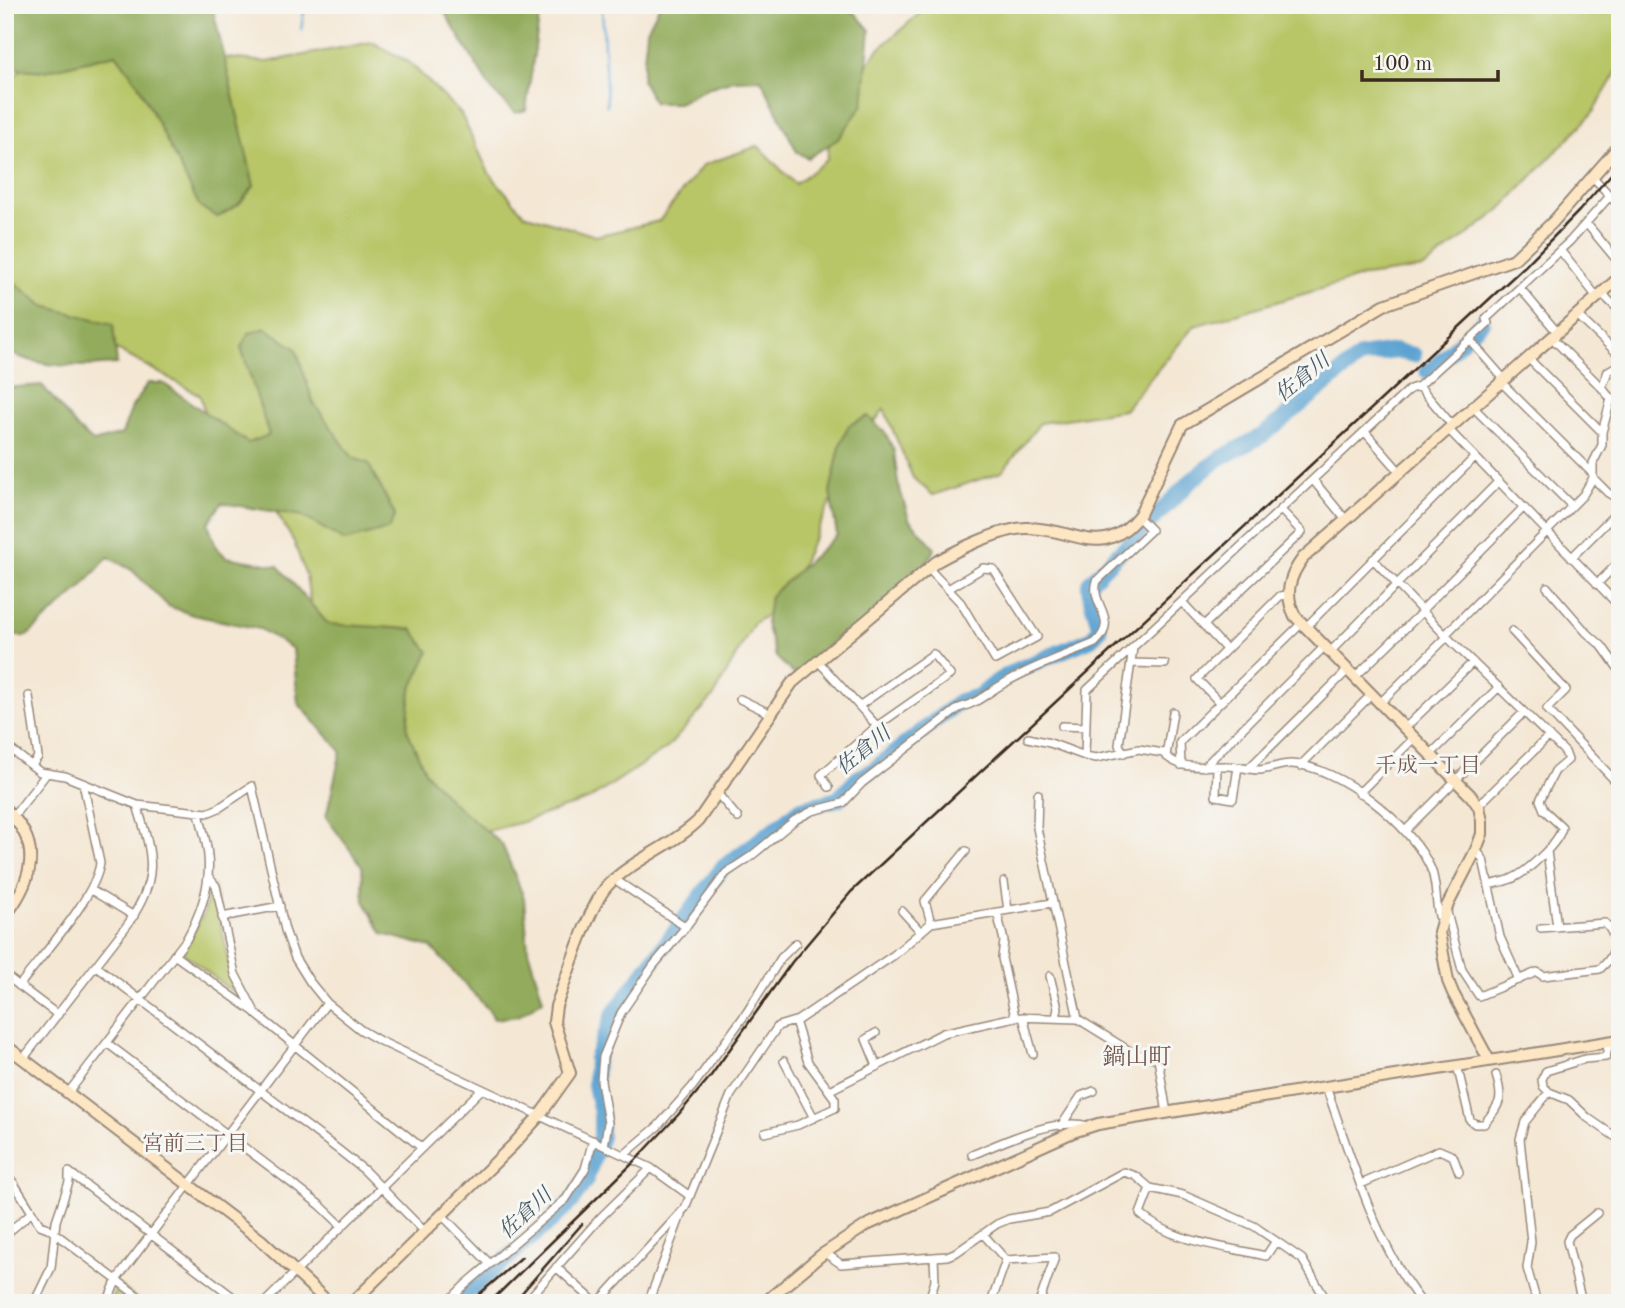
<svg xmlns="http://www.w3.org/2000/svg" width="1625" height="1308" font-family="'Old Standard TT','Noto Serif JP',serif">
<style>
.green{fill:#b8c668;stroke:#7a7843;stroke-width:2}
.forest{fill:#92ab5c;stroke:#666a3d;stroke-width:2}
.lines{fill:none;stroke-linecap:round;stroke-linejoin:round}
.stream{stroke:#5ca3d2;stroke-width:2.5}
.river{stroke:#5ca3d2;stroke-width:16}
.street-casing{stroke:#988879;stroke-width:10}
.secondary-casing{stroke:#988879;stroke-width:14}
.street{stroke:#fff;stroke-width:7}
.secondary{stroke:#fce6c4;stroke-width:10}
.rail{stroke:#3b2a1e;stroke-width:2.5}
.labels{text-anchor:middle;stroke-width:6;stroke-linejoin:round;paint-order:stroke}
.water-label{font-size:21px;font-style:italic;fill:#485a66;stroke:#f6f6f2}
.neighbourhood-label{font-size:21px;fill:#74564d;stroke:#f6f6f2}
.quarter-label{font-size:23px;fill:#74564d;stroke:#f6f6f2}
</style>
<rect width="100%" height="100%" fill="#f6f6f2"/>
<filter id="ink" filterUnits="userSpaceOnUse"><feTurbulence type="fractalNoise" baseFrequency=".0143" numOctaves="2"/><feDisplacementMap in="SourceGraphic" scale="14" xChannelSelector="R" yChannelSelector="G"/><feConvolveMatrix kernelMatrix="1 2 1 2 8 2 1 2 1" color-interpolation-filters="sRGB"/></filter>
<filter id="wash" filterUnits="userSpaceOnUse"><feTurbulence type="fractalNoise" baseFrequency=".00686" numOctaves="4" result="noise"/><feDisplacementMap in="SourceGraphic" scale="28" xChannelSelector="R" yChannelSelector="G"/><feGaussianBlur stdDeviation="1.57" result="paint"/><feColorMatrix in="noise" values="0 0 0 0 0 0 0 0 0 0 0 0 0 0 0 0 0 1.4 0 .05"/><feComposite in="paint" operator="in"/></filter>
<g filter="url(#wash)">
<rect width="100%" height="100%" fill="#f4e7d4"/>
<path class="green" d="M929,5H1620V66L1592,114L1500,210L1424,268L1365,276L1194,326L1124,410L1040,423L1002,472L933,495L913,478L884,409L855,449L783,605L754,623L714,696L667,748L588,800L519,823L463,837L316,635L306,576L294,542L260,485L210,434L200,395L121,352L43,318L5,293V84L40,54L149,50L267,62L372,42L409,62L461,114L489,173L524,214L596,236L659,221L703,165L758,146L795,184L827,160L834,111L878,50Z
M213,887L231,972L242,995V1000L182,952L203,915L211,888Z
M120,1286L141,1303H110L116,1289Z"/>
<path class="forest" d="M5,5H212L254,186L239,204L218,217L200,207L138,84L116,54L45,71L5,68Z
M440,5H541L526,110L515,113L491,89Z
M660,5H842L856,14L870,30L863,105L838,139L808,158L797,152L761,79L734,80L707,88L678,103H654L642,80L647,30Z
M5,275L44,306L113,324L117,364C76,367 43,369 5,351Z
M266,328L296,349L313,402L353,458L368,463L395,515L389,529L345,541L302,516L222,503L208,523L216,547L226,557L278,566L328,624L412,629L429,652L411,690L407,730L426,773L451,801L502,844L524,898L528,950L543,1000L518,1016L494,1019L488,1009L431,947L383,934L364,901L362,866L326,817L341,751L298,703L293,649L260,629L193,615L168,606L132,570L108,557L80,589L27,636H5V388L42,385L78,429L93,442L122,434L132,407L148,383H163L248,443L269,435L241,347L249,333Z
M868,416L886,434L894,451L898,483L909,519L935,548L920,576L799,679L776,657L766,624L770,596L837,535L830,492L841,442L849,425Z"/>
<g class="lines">
<path class="stream" d="M602,5L607,106
M301,30L305,5"/>
<path class="river" d="M1427,371H1430L1482,322
M455,1303L550,1222L572,1201L586,1180L601,1136V1113L595,1085L596,1059L614,1013L722,868L802,808L838,799L858,778L873,770L960,701L979,696L999,680L1019,669L1091,639L1099,630C1098,613 1088,600 1089,583L1192,480L1219,459L1263,435L1361,356L1395,351L1414,355"/>
</g>
</g>
<g filter="url(#ink)">
<g class="lines">
<g class="street-casing">
<path id="street" d="M1593,177L1620,207
M1586,223L1620,264
M1560,250L1597,297
M1520,288L1557,332
M1601,293L1620,311
M1577,315L1620,356
M1551,337L1602,388
M1470,340L1504,379
M1528,358L1602,432
M1501,382L1593,474
M1473,407L1572,506
M1452,425L1419,386L1488,323L1486,319L1570,241L1610,196
M1448,429L1620,607
M1365,432L1400,472
M1593,478L1608,493L1620,500
M1313,480L1346,520
M1571,558L1620,509
M1373,559L1445,635L1565,752L1568,760L1555,771L1540,800L1544,810L1562,827C1560,842 1526,873 1511,879C1504,882 1496,883 1489,885
M928,568L961,603L995,660L1037,637L993,569L983,568L948,589
M1597,584L1620,561
M1547,587L1586,632L1602,646L1620,671
M1182,602L1226,649
M1422,610L1523,508
M1204,625L1302,532L1281,510
M1306,627L1474,458
M1512,631L1566,690L1547,709L1620,786
M1445,635L1583,495L1593,478V463L1602,445V432L1611,399L1602,388L1608,371L1620,364
M1330,652L1498,482
M818,661L877,726L821,775L829,787
M1131,663L1165,664
M1355,677L1423,611
M29,696L38,757L32,765
M740,699L771,714
M1220,703L1197,679L1280,596L1288,595
M1380,703L1447,637
M859,706L933,654L950,675L877,726
M1062,726L1086,727
M1405,728L1473,662
M1028,738L1050,743L1085,756L1096,758L1139,749L1163,753C1180,772 1204,765 1227,766C1238,766 1249,770 1259,770C1270,769 1280,764 1291,764C1338,765 1413,826 1431,869C1437,883 1435,901 1439,916H1443
M5,745L40,772L65,776L137,805L207,813L219,808L252,786L285,930L295,958L310,982L327,1003L361,1030L380,1041L651,1168L690,1196
M1124,753L1119,745L1133,648
M1431,754L1499,687
M1085,756L1087,690L1410,389L1419,386
M1166,756L1173,712
M1181,765L1180,742L1302,623
M1300,766L1372,694
M1204,767L1325,646
M1217,767L1216,796L1233,799L1238,767
M1248,769L1348,670
M717,793L738,818
M1359,793L1414,738
M1038,794L1037,828L1078,1019
M1478,806L1549,736
M5,827L47,773
M1406,830L1524,712
M1620,835L1617,837L1620,840
M1476,850L1483,859L1500,937L1519,980
M1547,851L1557,927
M208,876L216,886L235,974L256,1014L422,1148
M614,879L686,927
M1004,882L1008,910
M5,889L18,899
M91,890L134,916
M1446,909L1462,970L1479,996L1537,972L1543,976L1600,969C1617,954 1620,939 1605,923L1541,928
M902,911L921,932
M997,912L1004,941L1002,958L1015,1017
M222,917L280,906
M931,923L925,901L966,851
M174,955L253,1011
M96,966L340,1151L364,1170L425,1232
M5,975L58,1015
M1050,976L1058,1008L1056,1018
M19,986C41,956 96,897 100,863L83,783
M1023,1017L1033,1054
M876,1033L866,1039L877,1066
M1609,1042L1606,1057L1585,1059L1546,1071L1542,1079L1543,1086L1549,1092L1569,1100L1588,1118L1620,1140
M107,1043L320,1205L342,1226
M23,1059L128,924C160,876 153,857 137,805
M784,1061L814,1118
M1457,1065L1470,1120L1475,1124H1484C1500,1104 1504,1101 1496,1075
M1326,1087C1353,1161 1373,1240 1422,1303
M830,1090L943,1033L1015,1017L1078,1019L1133,1053L1158,1059L1167,1113
M68,1093L186,940C200,915 211,885 208,856C207,842 202,827 199,813
M1061,1126L1081,1096L1094,1091
M765,1133L798,1125L835,1108V1099L808,1062L795,1021
M604,1146L608,1123L601,1081L603,1057L621,1013L653,966L684,929L726,873L750,857L795,820L812,811L843,803L862,783L959,708C982,701 985,694 1003,684C1031,667 1065,656 1095,643C1121,619 1089,605 1097,581L1151,530L1138,517
M624,1155L658,1126L693,1086L747,1012L781,958L796,943
M972,1155C1003,1142 1055,1117 1088,1126
M5,1183L13,1182L40,1225L48,1228L147,1303
M1361,1184L1439,1150L1453,1156L1459,1172
M1150,1188L1183,1195L1254,1226L1302,1259L1328,1303
M442,1215L490,1264
M983,1234L1006,1260
M5,1235L32,1212
M825,1253L841,1264L947,1256L957,1252L997,1224L1009,1219L1050,1212L1124,1172L1136,1176L1150,1188L1140,1214C1173,1243 1224,1246 1266,1256L1276,1241
M1006,1260L1055,1257L1039,1303
M556,1267L596,1303
M34,1303L51,1268L56,1221L69,1182V1172L241,1303
M107,1303L117,1279L327,1003
M264,1303L482,1089
M447,1303L465,1285L566,1199L585,1169L593,1140
M525,1303L600,1218L651,1168
M598,1303L685,1208L731,1095L778,1026L798,1020L894,955L931,923L1052,903
M648,1303L681,1215
M928,1303L935,1281L934,1257
M991,1303L1006,1260
M1537,1303L1527,1268L1531,1242L1520,1139L1525,1122L1549,1092
M1582,1303L1567,1241L1570,1235L1597,1213"/>
</g>
<g class="secondary-casing">
<path id="secondary" d="M5,809C44,843 33,880 5,916
M5,1045L261,1240L329,1303
M1489,1060L1453,993L1448,981L1439,932L1446,908L1476,850L1482,834V821L1479,807L1471,796L1295,616C1284,594 1289,577 1303,558L1620,277
M352,1303L513,1145L540,1115L570,1073L554,1022L556,1006C567,977 590,901 610,883C636,858 672,846 698,821L792,683L936,562C959,549 1000,529 1026,528C1074,527 1102,563 1140,514L1182,425L1384,305L1514,259L1553,222L1620,145
M764,1303L820,1256L867,1225L1073,1132L1098,1124L1250,1099L1620,1040"/>
</g>
<use href="#street" class="street"/>
<use href="#secondary" class="secondary"/>
<path class="rail" d="M469,1303L522,1257
M489,1303L635,1161L678,1115L710,1077L792,962L851,892L1525,266L1579,211L1620,164
M513,1303L582,1224"/>
</g>
</g>
<g class="labels">
<g class="water-label">
<text transform="translate(1302 377) rotate(-39)" y="7">佐倉川</text>
<text transform="translate(863 750) rotate(-39)" y="7">佐倉川</text>
<text transform="translate(525 1213) rotate(-43)" y="7">佐倉川</text>
</g>
<g class="neighbourhood-label">
<text x="1428" y="772">千成一丁目</text>
<text x="195" y="1150">宮前三丁目</text>
</g>
<g class="quarter-label">
<text x="1137" y="1064">鍋山町</text>
</g>
</g>
<rect width="1625" height="1308" fill="none" stroke="#f6f6f2" stroke-width="28"/>
<path d="M1362 70v10h136v-10" fill="none" stroke="#3b2a1e" stroke-width="3.5"/>
<text x="1373" y="70" font-size="21" fill="#3b2a1e" stroke="#f6f6f2" stroke-width="5" paint-order="stroke">100 m</text>
</svg>
